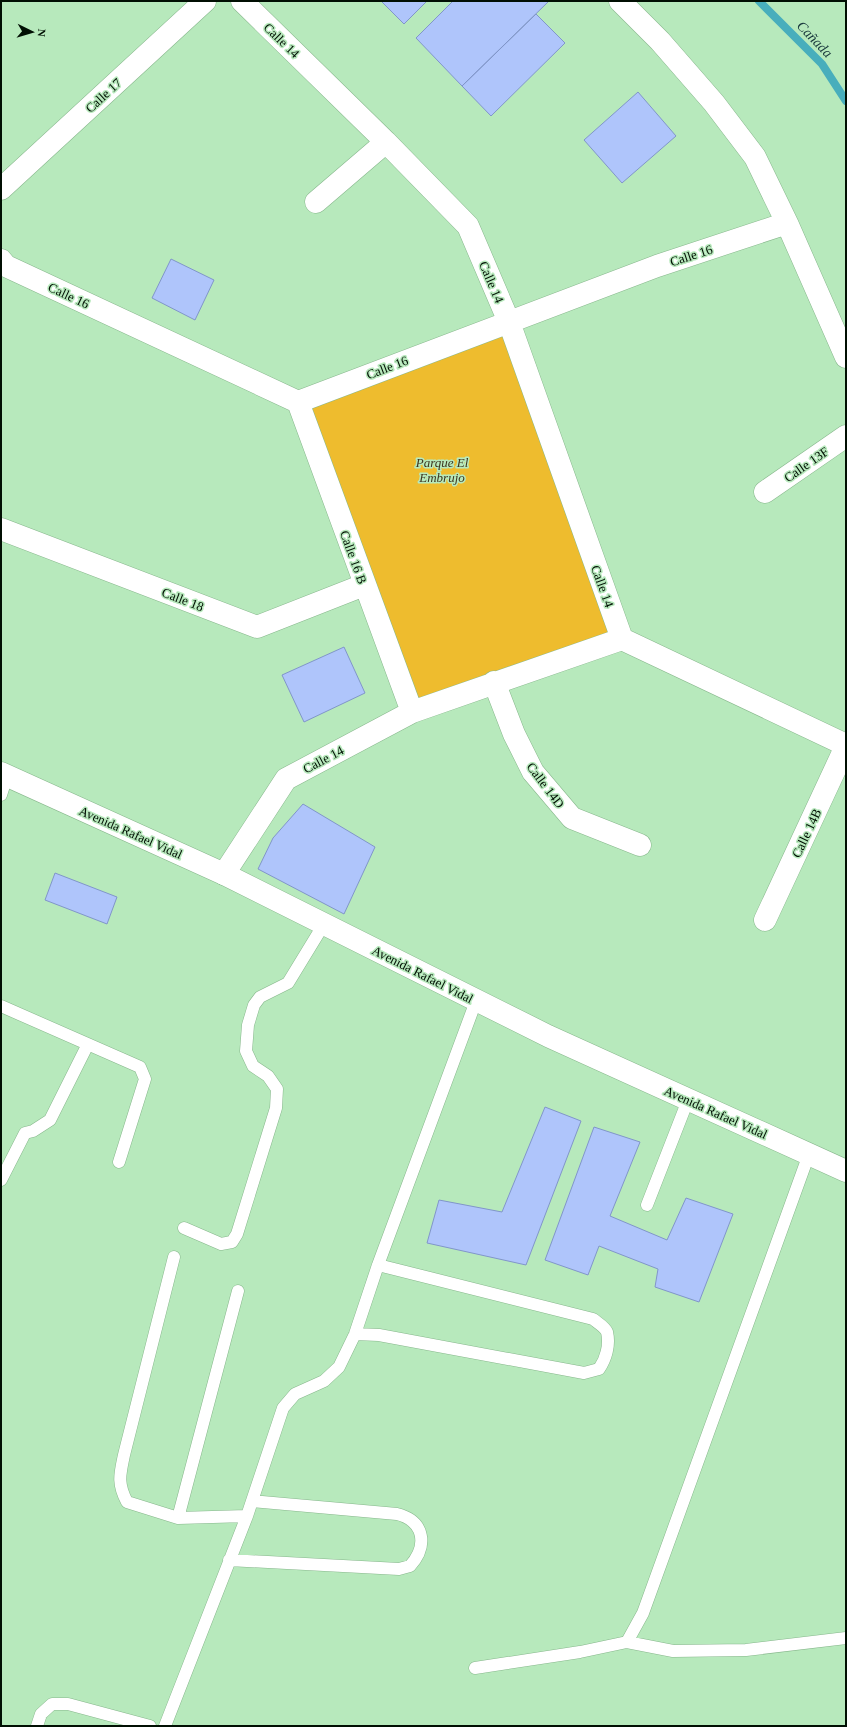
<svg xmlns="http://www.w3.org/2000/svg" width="847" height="1727" font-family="'Times New Roman',serif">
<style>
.green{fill:#eebc2e}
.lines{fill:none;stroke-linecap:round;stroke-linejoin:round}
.stream{stroke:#48aebc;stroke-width:8}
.building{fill:#afc5fb;stroke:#8196c9}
.lane-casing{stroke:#87b78c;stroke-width:13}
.street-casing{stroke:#87b78c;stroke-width:23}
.secondary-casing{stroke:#87b78c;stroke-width:23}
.lane{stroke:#fff;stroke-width:12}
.street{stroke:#fff;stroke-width:22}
.secondary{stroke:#fff;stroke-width:22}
.labels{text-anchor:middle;stroke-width:3;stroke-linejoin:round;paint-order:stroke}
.street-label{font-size:13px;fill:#010f03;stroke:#b7e9bc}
.park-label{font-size:13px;font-style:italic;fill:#3e351f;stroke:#b7e9bc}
.water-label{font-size:14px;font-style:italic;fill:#17363b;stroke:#b7e9bc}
</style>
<rect width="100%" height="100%" fill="#b7e9bc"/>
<path class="green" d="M509,322L622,639L412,712L298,402Z"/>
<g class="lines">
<path class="stream" d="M759,1L822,64L846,101"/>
</g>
<path class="building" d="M381,1H427L404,24Z
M453,1H547L548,2L462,86L416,38Z
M536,14L565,43L491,116L462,86Z
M638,92L676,136L622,183L584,140Z
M171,259L214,280L195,320L152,298Z
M344,647L365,693L304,722L282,675Z
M303,804L375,847L344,914L258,869L273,838Z
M55,873L117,897L107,924L45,900Z
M545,1107L581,1121L526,1265L427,1243L439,1200L502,1212Z
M594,1127L640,1142L610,1216L667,1240L686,1198L733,1214L699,1302L655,1287L658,1269L599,1246L588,1275L545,1260Z"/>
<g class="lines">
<g class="lane-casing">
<path id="lane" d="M1,795L7,776
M1,1006L140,1067L145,1079L119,1162
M1,1180L25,1133L33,1131L50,1120L88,1044
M647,1205L688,1100
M184,1228L221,1244L232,1242L237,1234L276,1108L277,1089L268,1076L253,1066L246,1051L248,1025L254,1005L260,997L288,983L324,924
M174,1257L124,1455C120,1474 117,1483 127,1502L178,1518L247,1516
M355,1334L379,1335L584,1373L599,1369C606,1359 610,1345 607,1332C605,1327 598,1323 593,1319L378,1265
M178,1518L238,1291
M229,1560L399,1569L410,1566C428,1546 425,1521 397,1514L252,1501
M627,1642L673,1651L746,1650L846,1638
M475,1668L580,1652L627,1642L643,1613L809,1154
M37,1726L41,1714L52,1704H68L150,1726
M165,1726L247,1516L283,1408L295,1394L324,1381L339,1367L355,1334L378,1265L476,1001"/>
</g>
<g class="street-casing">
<path id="street" d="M242,1L386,142L468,226L509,322L622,639
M620,1L660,41L714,103L755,157L787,223L846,357
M1,189L205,1
M316,202L386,142
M1,260L6,266L298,402L657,266L787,223
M298,402L412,712
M765,492L846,436
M1,529L257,627L364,585
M494,682L514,734L533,772L572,818L640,845
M224,874L286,779L412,712L622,639L846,745
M765,920L846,746"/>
</g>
<g class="secondary-casing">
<path id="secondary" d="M1,773L224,874L548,1036L846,1171"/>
</g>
<use href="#lane" class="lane"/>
<use href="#street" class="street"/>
<use href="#secondary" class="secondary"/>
</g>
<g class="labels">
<g class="street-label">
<text transform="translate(282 40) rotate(44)" y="5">Calle 14</text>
<text transform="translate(103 95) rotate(-43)" y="5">Calle 17</text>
<text transform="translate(691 255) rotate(-18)" y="5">Calle 16</text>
<text transform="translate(492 282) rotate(67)" y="5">Calle 14</text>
<text transform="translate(69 295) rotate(25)" y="5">Calle 16</text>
<text transform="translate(387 367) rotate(-21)" y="5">Calle 16</text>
<text transform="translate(806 464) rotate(-35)" y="5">Calle 13F</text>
<text transform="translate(354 557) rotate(70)" y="5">Calle 16 B</text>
<text transform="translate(603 586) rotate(70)" y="5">Calle 14</text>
<text transform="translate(183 599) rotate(21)" y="5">Calle 18</text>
<text transform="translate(323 759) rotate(-28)" y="5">Calle 14</text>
<text transform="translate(546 785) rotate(53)" y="5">Calle 14D</text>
<text transform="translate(131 832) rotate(24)" y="5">Avenida Rafael Vidal</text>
<text transform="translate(806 833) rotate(-65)" y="5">Calle 14B</text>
<text transform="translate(423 974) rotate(27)" y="5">Avenida Rafael Vidal</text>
<text transform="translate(716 1112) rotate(24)" y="5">Avenida Rafael Vidal</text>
</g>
<g class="park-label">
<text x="442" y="467">Parque El<tspan x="442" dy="15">Embrujo</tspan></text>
</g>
<g class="water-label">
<text transform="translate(815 39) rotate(46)" y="5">Cañada</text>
</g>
</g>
<rect width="847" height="1727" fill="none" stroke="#010f03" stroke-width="4"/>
<g transform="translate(32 32) rotate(95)" stroke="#b7e9bc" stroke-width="3" paint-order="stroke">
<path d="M0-3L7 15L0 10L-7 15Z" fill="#010f03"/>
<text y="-6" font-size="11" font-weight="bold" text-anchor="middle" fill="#010f03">N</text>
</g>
</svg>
